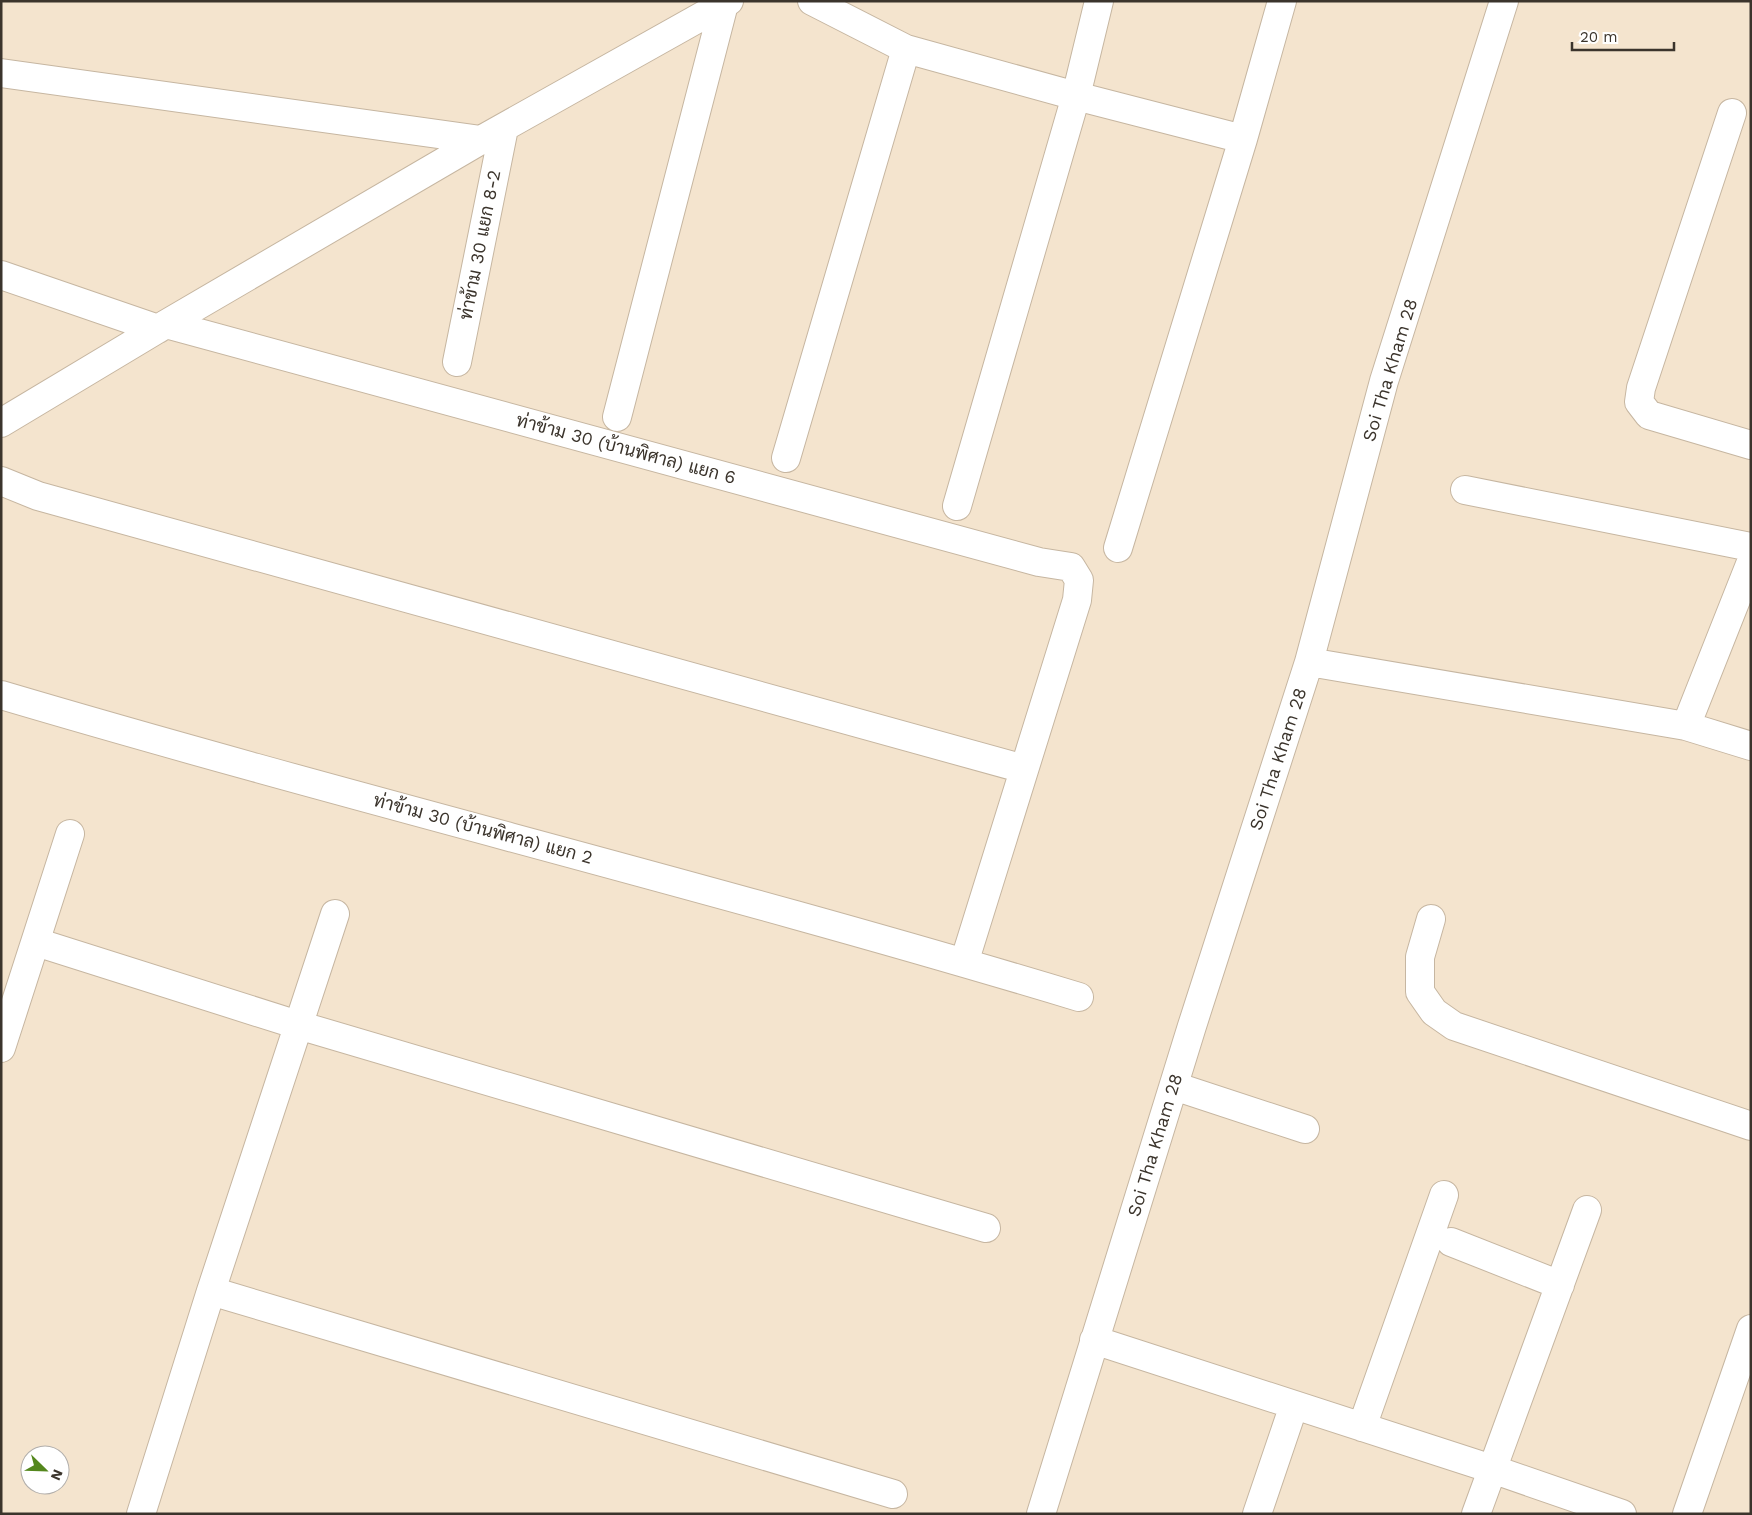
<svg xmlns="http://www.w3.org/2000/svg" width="1752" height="1515" font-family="'Work Sans',Sarabun,sans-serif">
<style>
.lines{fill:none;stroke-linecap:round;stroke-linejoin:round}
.minor-casing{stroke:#c6b6a1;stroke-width:30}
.minor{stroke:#fff;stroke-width:28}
.labels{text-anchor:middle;stroke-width:4;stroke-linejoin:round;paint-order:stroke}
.street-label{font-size:18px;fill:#3b342c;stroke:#fff}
</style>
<rect width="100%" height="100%" fill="#f4e4ce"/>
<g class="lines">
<g class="minor-casing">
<path id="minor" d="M812,1L906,49L1076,96L1243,139
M1,73L481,140
M1732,113L1641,388L1639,402L1649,415L1751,445
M1,275L158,329
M166,324L1039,562L1071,567L1079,580L1077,600L964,963
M457,362L504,128
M617,417L724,4
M1,423L166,324L481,140L729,1
M786,458L906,49
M1,481L38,496L1024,769
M1465,490L1751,547
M957,506L1076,96L1099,1
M1118,548L1243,139L1282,1
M1309,662L1686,726L1751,746
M1,695C359,801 722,889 1079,997
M1686,726L1751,562
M1431,919L1420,957V992L1434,1012L1454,1026L1751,1126
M36,942L298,1025L986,1228
M1,1048L70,834
M1174,1086L1305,1129
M1451,1242L1560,1285
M211,1291L893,1494
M1094,1340L1492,1469L1622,1514
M1362,1427L1444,1195
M141,1514L211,1291L335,914
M1041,1514L1192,1026L1309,662L1384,381L1504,1
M1257,1514L1294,1405
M1476,1514L1587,1210
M1687,1514L1751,1329"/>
</g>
<use href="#minor" class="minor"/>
</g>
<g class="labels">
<g class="street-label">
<text transform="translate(480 245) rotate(-79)" y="6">ท่าข้าม 30 แยก 8-2</text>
<text transform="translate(1390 370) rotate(-73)" y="6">Soi Tha Kham 28</text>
<text transform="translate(626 449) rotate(15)" y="6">ท่าข้าม 30 (บ้านพิศาล) แยก 6</text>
<text transform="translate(1278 759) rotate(-72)" y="6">Soi Tha Kham 28</text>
<text transform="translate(483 829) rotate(15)" y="6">ท่าข้าม 30 (บ้านพิศาล) แยก 2</text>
<text transform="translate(1155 1145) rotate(-73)" y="6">Soi Tha Kham 28</text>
</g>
</g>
<rect width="1752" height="1515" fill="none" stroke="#3b342c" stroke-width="5"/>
<g transform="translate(45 1470) rotate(113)"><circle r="24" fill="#ffffff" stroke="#b1aeab"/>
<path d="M0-4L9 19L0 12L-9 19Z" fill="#54871d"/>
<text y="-8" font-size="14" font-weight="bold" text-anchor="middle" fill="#3b342c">N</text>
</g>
<path d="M1572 42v8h102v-8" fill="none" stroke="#3b342c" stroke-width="2.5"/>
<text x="1580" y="42" font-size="15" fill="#3b342c" stroke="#ffffff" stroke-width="4" paint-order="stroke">20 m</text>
</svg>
